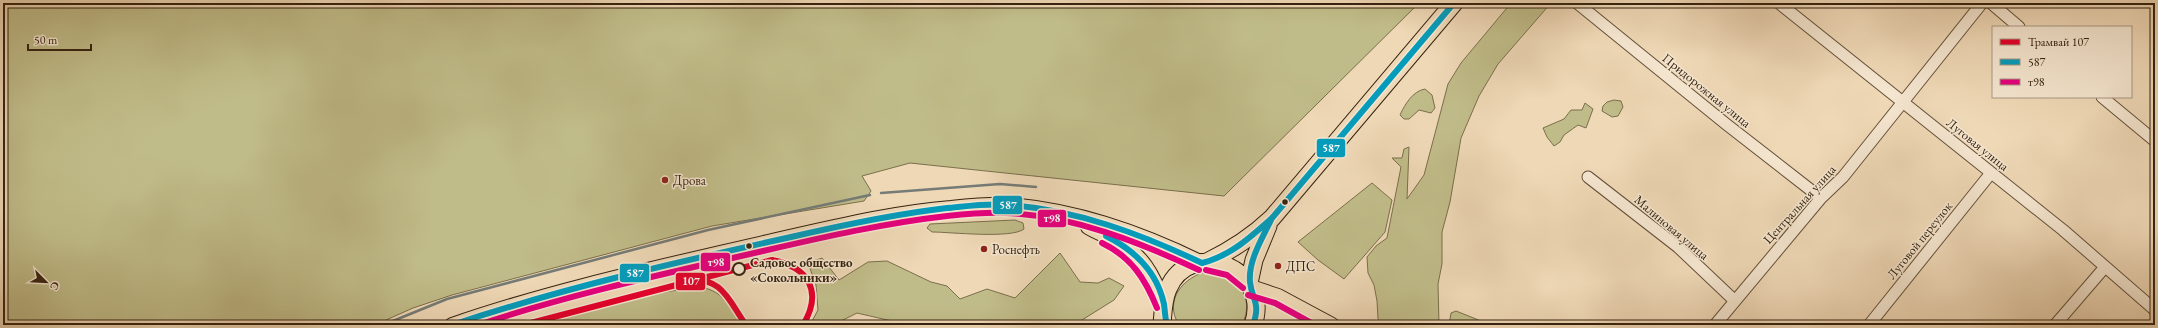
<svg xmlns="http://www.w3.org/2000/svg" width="2158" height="328" font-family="'EB Garamond',serif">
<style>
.green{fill:#c0bc89;stroke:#7a6f4c}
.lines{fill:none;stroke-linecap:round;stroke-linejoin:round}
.stream{stroke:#757b76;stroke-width:2.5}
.minor-casing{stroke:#645039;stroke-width:13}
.major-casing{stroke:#35220f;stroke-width:16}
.highway-casing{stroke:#35220f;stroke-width:19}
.minor{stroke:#f5e6d0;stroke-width:11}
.major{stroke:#efd8b6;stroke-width:14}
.highway{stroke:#efd8b6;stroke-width:17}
.bus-1-casing{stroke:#f5e6d0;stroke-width:9}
.bus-2-casing{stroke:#f5e6d0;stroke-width:9}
.bus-1{stroke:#059cbb;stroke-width:6}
.bus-2{stroke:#e5007d;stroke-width:6}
.tram-1-casing{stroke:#f5e6d0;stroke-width:9}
.tram-1{stroke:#e4002b;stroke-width:6}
.poi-dot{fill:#8f2418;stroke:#f5e6d0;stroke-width:1.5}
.bus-dot{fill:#35220f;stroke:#f5e6d0;stroke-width:1.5}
.stop-dot{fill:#f5e6d0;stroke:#35220f;stroke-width:2}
.labels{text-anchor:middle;stroke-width:3;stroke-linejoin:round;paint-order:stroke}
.street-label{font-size:13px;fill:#35220f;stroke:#f5e6d0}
.poi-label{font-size:13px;fill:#35220f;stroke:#f5e6d0;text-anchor:start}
.stop-label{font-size:13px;font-weight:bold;fill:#35220f;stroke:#f5e6d0;text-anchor:start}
.line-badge{stroke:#f5e6d0;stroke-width:1.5}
.badge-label{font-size:11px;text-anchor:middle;font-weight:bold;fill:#fff}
</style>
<rect width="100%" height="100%" fill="#efd8b6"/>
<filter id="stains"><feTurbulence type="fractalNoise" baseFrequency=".005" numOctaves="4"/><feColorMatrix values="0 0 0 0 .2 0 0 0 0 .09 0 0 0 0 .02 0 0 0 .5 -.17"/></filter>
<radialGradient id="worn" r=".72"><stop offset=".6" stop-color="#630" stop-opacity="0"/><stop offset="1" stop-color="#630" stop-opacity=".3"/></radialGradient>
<path class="green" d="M3,3H1419L1224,196L910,163L862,176L871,191L864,201L712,226L452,295L413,308L375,325H3Z
M1511,3H1551L1498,64L1479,96L1461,138L1450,202L1442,232V264L1438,284L1439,325H1384L1378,319L1377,301L1374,285L1368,273L1367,257L1376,246L1387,238L1401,167L1392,158H1402L1404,149L1409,147L1407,199L1424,175L1448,84L1461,63Z
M1425,89L1432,95L1435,108L1431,113L1419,110L1409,119H1404L1400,115C1405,104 1413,91 1425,89Z
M1614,100L1621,101L1623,107L1618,116L1612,117L1602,111L1603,106L1607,102Z
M1585,103L1593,109L1586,128L1578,125L1564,135L1560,142L1554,146L1547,137L1543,128L1564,119L1571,110H1582Z
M1372,183L1392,200L1385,232L1344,279L1318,260L1298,242Z
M1015,220L1023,223L1024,229C1011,239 950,232 932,232L927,228L930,224Z
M1060,253L1080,282L1098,283L1109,278L1124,286L1114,300L1074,325H909L857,313L833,325H810L818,310L816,285L808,263L822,258L839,280L868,262L887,261L931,282L947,286L960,299L987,289L1015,298Z
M1209,271C1237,274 1256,297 1242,325H1179C1163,300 1184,276 1209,271Z
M697,287C721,288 731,307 743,325H539L646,295Z
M1456,311L1491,325H1449L1451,313Z"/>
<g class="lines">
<path class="stream" d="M881,193L1000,184L1036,187
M383,325L447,299L708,230L870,195"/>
<g class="minor-casing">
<path id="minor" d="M1577,3L1726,124L1821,198
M1991,3L2019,27
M1780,4L2063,230L2155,310
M2102,97L2155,141
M1588,177L1678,247L1735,301
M1715,325L1821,198L1843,177L1982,3
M1869,325L1991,173
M2055,325L2105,267"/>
</g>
<g class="major-casing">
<path id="major" d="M1088,227C1096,232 1105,235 1113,239C1142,253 1154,276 1164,305
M1251,287L1278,296L1332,325
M452,325C556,289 665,266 772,241C831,228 890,213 951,208C970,206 990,204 1009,205C1075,210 1143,234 1202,263"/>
</g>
<g class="highway-casing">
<path id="highway" d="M1207,262C1232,250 1252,237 1272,218L1454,3
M1249,283L1254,260L1268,226
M1162,325C1163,313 1163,300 1168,289C1190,236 1273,268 1253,325"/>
</g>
<use href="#minor" class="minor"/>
<use href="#major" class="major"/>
<use href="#highway" class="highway"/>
<g class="bus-1-casing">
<path id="bus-1" d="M1106,236C1134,250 1157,272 1164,304C1165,311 1165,318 1167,325
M452,325C563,288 677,262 791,237C843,225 894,214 947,208C968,206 989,203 1009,205C1077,210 1141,234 1202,263C1230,256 1251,237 1272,218L1454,3
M1253,325C1261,302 1252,301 1250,282C1248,261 1262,239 1271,220"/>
</g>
<g class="bus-2-casing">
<path id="bus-2" d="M1102,243C1131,257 1145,278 1157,308
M1206,270L1227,275L1243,288
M1248,295L1275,303L1315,325
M478,325C571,294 668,273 763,251C824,237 885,223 947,216C966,214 986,212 1006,213C1074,216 1139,242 1199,270"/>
</g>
<use href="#bus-1" class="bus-1"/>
<use href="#bus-2" class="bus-2"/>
<g class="tram-1-casing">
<path id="tram-1" d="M686,281C723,276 728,300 746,325
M523,325L772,260C809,267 823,292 803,325"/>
</g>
<use href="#tram-1" class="tram-1"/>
</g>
<g class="poi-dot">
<circle cx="665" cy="180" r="4"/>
<circle cx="984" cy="249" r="4"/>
<circle cx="1278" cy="266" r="4"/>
</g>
<g class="bus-dot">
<circle cx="1285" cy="202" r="3.5"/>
<circle cx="749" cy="246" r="3.5"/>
</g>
<circle class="stop-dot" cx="739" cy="269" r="6"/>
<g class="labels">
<g class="street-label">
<text transform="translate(1707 90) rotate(39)" y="5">Придорожная улица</text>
<text transform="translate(1978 144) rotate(39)" y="5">Луговая улица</text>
<text transform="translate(1799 204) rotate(-48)" y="5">Центральная улица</text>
<text transform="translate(1672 227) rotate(40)" y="5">Малиновая улица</text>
<text transform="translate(1919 240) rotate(-51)" y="5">Луговой переулок</text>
</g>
<g class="poi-label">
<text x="673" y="185">Дрова</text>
<text x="992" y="254">Роснефть</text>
<text x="1286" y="271">ДПС</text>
</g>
<g class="stop-label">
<text x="750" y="267">Садовое общество<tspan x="750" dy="15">«Сокольники»</tspan></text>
</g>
</g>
<g class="line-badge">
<rect x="1316" y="138" width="30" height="20" rx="4" fill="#059cbb"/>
<rect x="992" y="195" width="31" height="20" rx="4" fill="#059cbb"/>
<rect x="1037" y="209" width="30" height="19" rx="4" fill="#e5007d"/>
<rect x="700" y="252" width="31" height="20" rx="4" fill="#e5007d"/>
<rect x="619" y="263" width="31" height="20" rx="4" fill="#059cbb"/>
<rect x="675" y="272" width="31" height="19" rx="4" fill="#e4002b"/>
</g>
<g class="badge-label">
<text x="1331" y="152">587</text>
<text x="1008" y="209">587</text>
<text x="1052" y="222">т98</text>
<text x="716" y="266">т98</text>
<text x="635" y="277">587</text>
<text x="691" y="285">107</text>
</g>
<rect width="2158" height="328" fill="none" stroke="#efd8b6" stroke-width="16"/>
<rect x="4" y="4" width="2150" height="320" fill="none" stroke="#35220f" stroke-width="2"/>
<rect x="8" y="8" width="2142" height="312" fill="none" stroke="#35220f"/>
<rect x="1992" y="26" width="140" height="72" fill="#f5e6d0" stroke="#a89883"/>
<rect x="2000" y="39" width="20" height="6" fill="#e4002b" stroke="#a89883"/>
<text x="2028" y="46" font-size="12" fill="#35220f">Трамвай 107</text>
<rect x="2000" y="59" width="20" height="6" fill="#059cbb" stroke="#a89883"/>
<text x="2028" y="66" font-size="12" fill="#35220f">587</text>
<rect x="2000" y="79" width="20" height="6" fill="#e5007d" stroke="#a89883"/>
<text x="2028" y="86" font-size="12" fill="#35220f">т98</text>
<g transform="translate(46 282) rotate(114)" stroke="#f5e6d0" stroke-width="3" paint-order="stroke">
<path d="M0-3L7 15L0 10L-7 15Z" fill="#35220f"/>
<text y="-6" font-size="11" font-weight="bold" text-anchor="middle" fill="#35220f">С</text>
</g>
<path d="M28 44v6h63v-6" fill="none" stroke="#35220f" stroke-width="2"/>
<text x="34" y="44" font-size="12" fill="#35220f" stroke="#f5e6d0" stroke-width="3" paint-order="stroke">50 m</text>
<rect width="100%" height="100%" filter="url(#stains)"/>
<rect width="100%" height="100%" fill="url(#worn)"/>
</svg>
